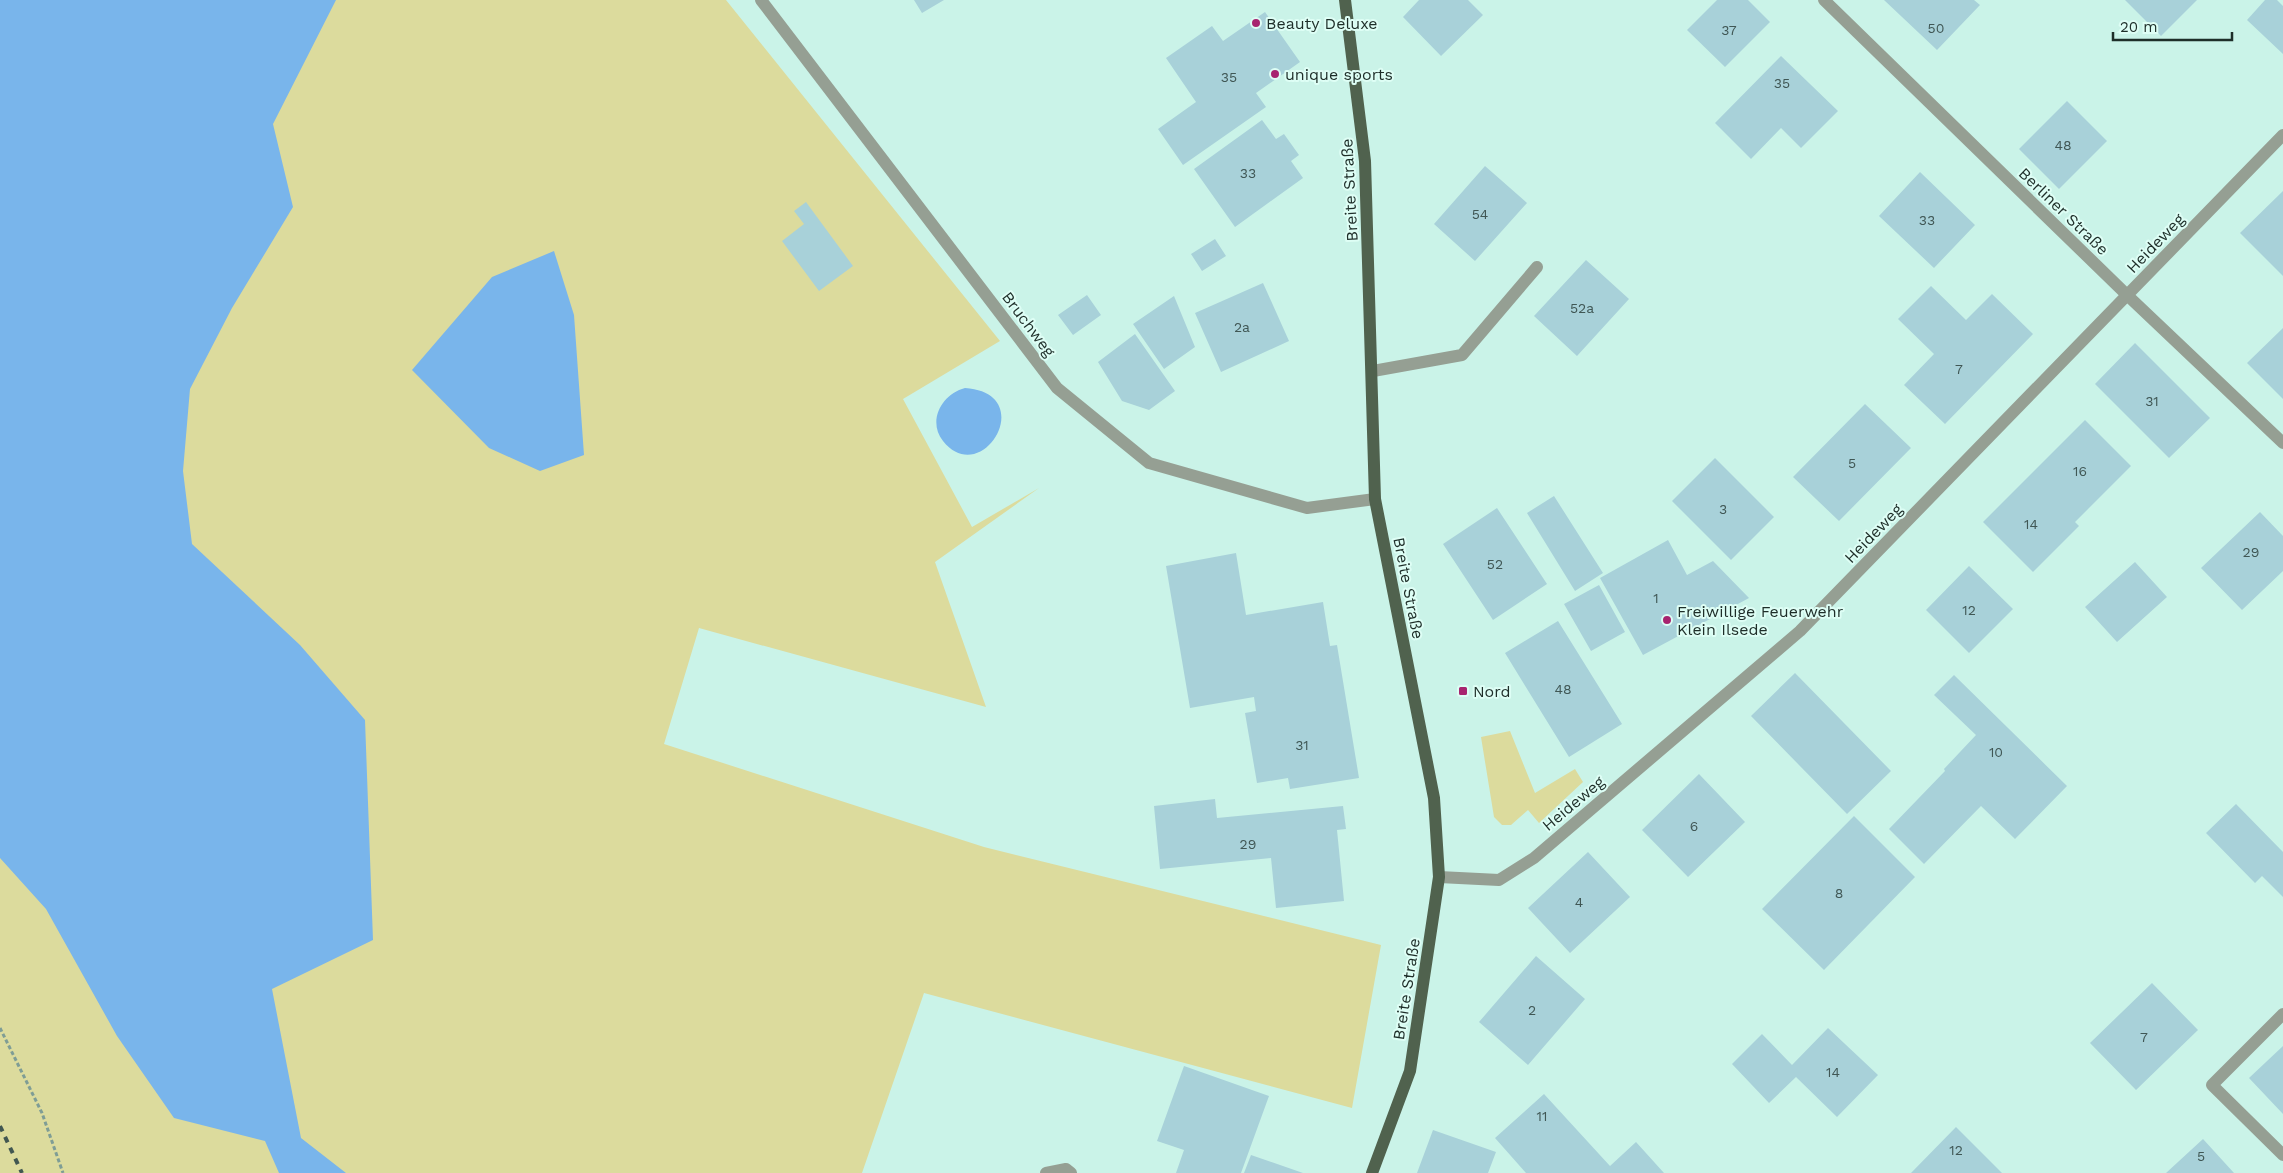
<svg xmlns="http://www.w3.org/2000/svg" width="2283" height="1173" font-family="'Work Sans',sans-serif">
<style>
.green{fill:#dcdb9d}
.water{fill:#79b5eb}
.building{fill:#a8d1d9}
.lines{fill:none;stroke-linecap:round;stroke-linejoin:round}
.path{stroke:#7f9d95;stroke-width:3;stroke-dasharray:4 2.5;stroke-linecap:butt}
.minor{stroke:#959f93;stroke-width:12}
.major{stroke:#50624e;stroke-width:12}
.rail{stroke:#425751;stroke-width:4;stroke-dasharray:6 6;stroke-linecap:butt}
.poi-dot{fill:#a7246f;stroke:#defef5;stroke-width:2}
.labels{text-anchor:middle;stroke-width:4;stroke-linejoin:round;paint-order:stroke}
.number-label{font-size:14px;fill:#405755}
.poi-label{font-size:16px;fill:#1e2e29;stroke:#defef5;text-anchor:start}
.street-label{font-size:16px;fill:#1e2e29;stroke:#defef5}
</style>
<rect width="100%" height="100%" fill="#caf3e8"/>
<path class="green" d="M0,0H726L1000,341L903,399L972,527L1039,488L935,562L986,707L699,628L664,744L984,847L1381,945L1352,1108L924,993L862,1173H0Z
M1510,731L1535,793L1575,769L1583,782L1539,823L1528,810L1511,825H1502L1494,817L1481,737Z"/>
<path class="water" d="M0,0H336L273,124L293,207L232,308L190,389L183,471L192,544L300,645L365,720L373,940L272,989L301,1138L346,1173H279L265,1141L174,1118L117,1036L46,909L0,858Z
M554,251L574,315L584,455L540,471L489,448L412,370L492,277Z
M965,388C1040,393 982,490 943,441C927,421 942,394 965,388Z"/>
<path class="building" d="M914,0H944L922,13Z
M1419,0H1468L1483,15L1441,56L1403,17Z
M1717,0H1748L1770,22L1725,67L1687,30Z
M1884,0H1974L1980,5L1937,50Z
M2125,0H2197L2161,36Z
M2265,0H2277L2283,6V54L2247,20Z
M1265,12L1300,62L1256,93L1266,107L1183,165L1158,129L1196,102L1166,58L1212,26L1223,41Z
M1781,56L1838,111L1801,148L1781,128L1751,159L1715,123Z
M2067,101L2107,141L2059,189L2019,149Z
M1262,120L1276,139L1284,134L1299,155L1291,161L1303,178L1235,227L1194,169Z
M1485,166L1527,203L1475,261L1434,224Z
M1920,172L1975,225L1934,268L1879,216Z
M2283,191V276L2240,233Z
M806,202L853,266L819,291L782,241L804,224L794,211Z
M1215,239L1226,256L1202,271L1191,254Z
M1586,260L1629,299L1577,356L1534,316Z
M1263,283L1289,341L1221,372L1195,313Z
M1931,286L1966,320L1992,294L2033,334L1945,424L1904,385L1934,354L1898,319Z
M1087,295L1101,315L1073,335L1058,315Z
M1174,296L1195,347L1164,369L1133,324Z
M2283,328V399L2247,363Z
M1135,334L1175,391L1149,410L1122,401L1098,362Z
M2135,343L2210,418L2169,458L2095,384Z
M1865,404L1911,448L1839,521L1793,477Z
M2085,420L2131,466L2075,522L2079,526L2033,572L1983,522Z
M1715,458L1774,517L1731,560L1672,501Z
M1554,496L1603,573L1575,591L1527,513Z
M1497,508L1547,584L1493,620L1443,544Z
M2260,512L2283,536V571L2242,610L2201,568Z
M1668,540L1687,575L1713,561L1749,598L1643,655L1600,578Z
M1236,553L1246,615L1323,602L1330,646L1337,645L1359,778L1290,789L1288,778L1257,783L1245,713L1256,711L1254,697L1190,708L1166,566Z
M2135,562L2167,597L2117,642L2085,607Z
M1969,566L2013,609L1969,653L1926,610Z
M1599,585L1625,632L1591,651L1564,604Z
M1558,621L1622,724L1569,757L1505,653Z
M1795,673L1891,771L1847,814L1751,716Z
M1954,675L2067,786L2015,839L1981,806L1924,864L1889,829L1945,771L1944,769L1976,735L1934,695Z
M1699,774L1745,822L1688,877L1642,830Z
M1215,799L1217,818L1343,806L1346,829L1337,830L1344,901L1276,908L1271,858L1160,869L1154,806Z
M2236,804L2283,852V897L2262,876L2255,883L2206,833Z
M1854,816L1915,877L1824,970L1762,909Z
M1588,852L1630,897L1570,953L1528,908Z
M1536,956L1585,999L1528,1065L1479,1022Z
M2152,983L2198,1030L2136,1090L2090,1043Z
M1828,1028L1878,1075L1837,1117L1796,1077L1769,1103L1732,1064L1762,1034L1792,1065Z
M2283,1046V1114L2249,1078Z
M1184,1066L1269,1096L1241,1173H1176L1184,1150L1157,1141Z
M1544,1094L1610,1166L1636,1142L1664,1173H1526L1495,1138Z
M1956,1127L2002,1173H1911Z
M1433,1130L1496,1152L1488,1173H1417Z
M2203,1139L2234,1173H2166Z
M1251,1155L1303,1173H1244Z"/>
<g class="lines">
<path class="path" d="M0,1028L42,1113L63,1173"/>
<path class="minor" d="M761,0L1057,388L1149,463L1307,508L1375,499
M1824,0L2127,295L2283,443
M1373,371L1462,355L1537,267
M1439,877L1499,880L1534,858L1800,631L2283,135
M2283,1014L2212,1085L2283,1155
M1046,1173L1066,1169L1071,1173"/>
<path class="major" d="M1345,0L1365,161L1375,499L1434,798L1439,877L1410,1071L1372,1173"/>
<path class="rail" d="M0,1126L22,1173"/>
</g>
<g class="poi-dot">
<circle cx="1256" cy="23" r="5"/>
<circle cx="1275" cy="74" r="5"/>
<circle cx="1667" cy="620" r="5"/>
<rect x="1458" y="686" width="10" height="10" rx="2.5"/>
</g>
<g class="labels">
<g class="number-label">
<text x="1936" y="33">50</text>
<text x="1729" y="35">37</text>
<text x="1229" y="82">35</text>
<text x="1782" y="88">35</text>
<text x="2063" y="150">48</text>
<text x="1248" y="178">33</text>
<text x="1480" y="219">54</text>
<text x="1927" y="225">33</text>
<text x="1582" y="313">52a</text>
<text x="1242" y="332">2a</text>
<text x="1959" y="374">7</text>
<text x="2152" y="406">31</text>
<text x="1852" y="468">5</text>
<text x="2080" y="476">16</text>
<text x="1723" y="514">3</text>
<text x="2031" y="529">14</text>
<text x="2251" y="557">29</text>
<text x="1495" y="569">52</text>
<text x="1656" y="603">1</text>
<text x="1969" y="615">12</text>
<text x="1563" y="694">48</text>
<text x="1302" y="750">31</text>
<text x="1996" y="757">10</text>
<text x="1694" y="831">6</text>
<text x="1248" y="849">29</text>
<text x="1839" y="898">8</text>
<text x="1579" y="907">4</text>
<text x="1532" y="1015">2</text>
<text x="2144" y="1042">7</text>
<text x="1833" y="1077">14</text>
<text x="1542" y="1121">11</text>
<text x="1956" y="1155">12</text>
<text x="2201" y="1161">5</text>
</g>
<g class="poi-label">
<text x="1266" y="29">Beauty Deluxe</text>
<text x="1285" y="80">unique sports</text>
<text x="1677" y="617">Freiwillige Feuerwehr<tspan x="1677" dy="18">Klein Ilsede</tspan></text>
<text x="1473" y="697">Nord</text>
</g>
<g class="street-label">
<text transform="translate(1349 190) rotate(-93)" y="6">Breite Straße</text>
<text transform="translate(2064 211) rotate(44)" y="6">Berliner Straße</text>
<text transform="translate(2155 243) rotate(-46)" y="6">Heideweg</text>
<text transform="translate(1029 324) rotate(53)" y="6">Bruchweg</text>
<text transform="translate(1873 533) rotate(-46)" y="6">Heideweg</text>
<text transform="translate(1409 588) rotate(79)" y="6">Breite Straße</text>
<text transform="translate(1573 803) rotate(-40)" y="6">Heideweg</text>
<text transform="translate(1406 989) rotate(-81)" y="6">Breite Straße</text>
</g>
</g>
<path d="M2113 32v8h119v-8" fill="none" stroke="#1e2e29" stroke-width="2.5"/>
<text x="2120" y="32" font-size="15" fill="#1e2e29" stroke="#defef5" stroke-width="4" paint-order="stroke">20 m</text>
</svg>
